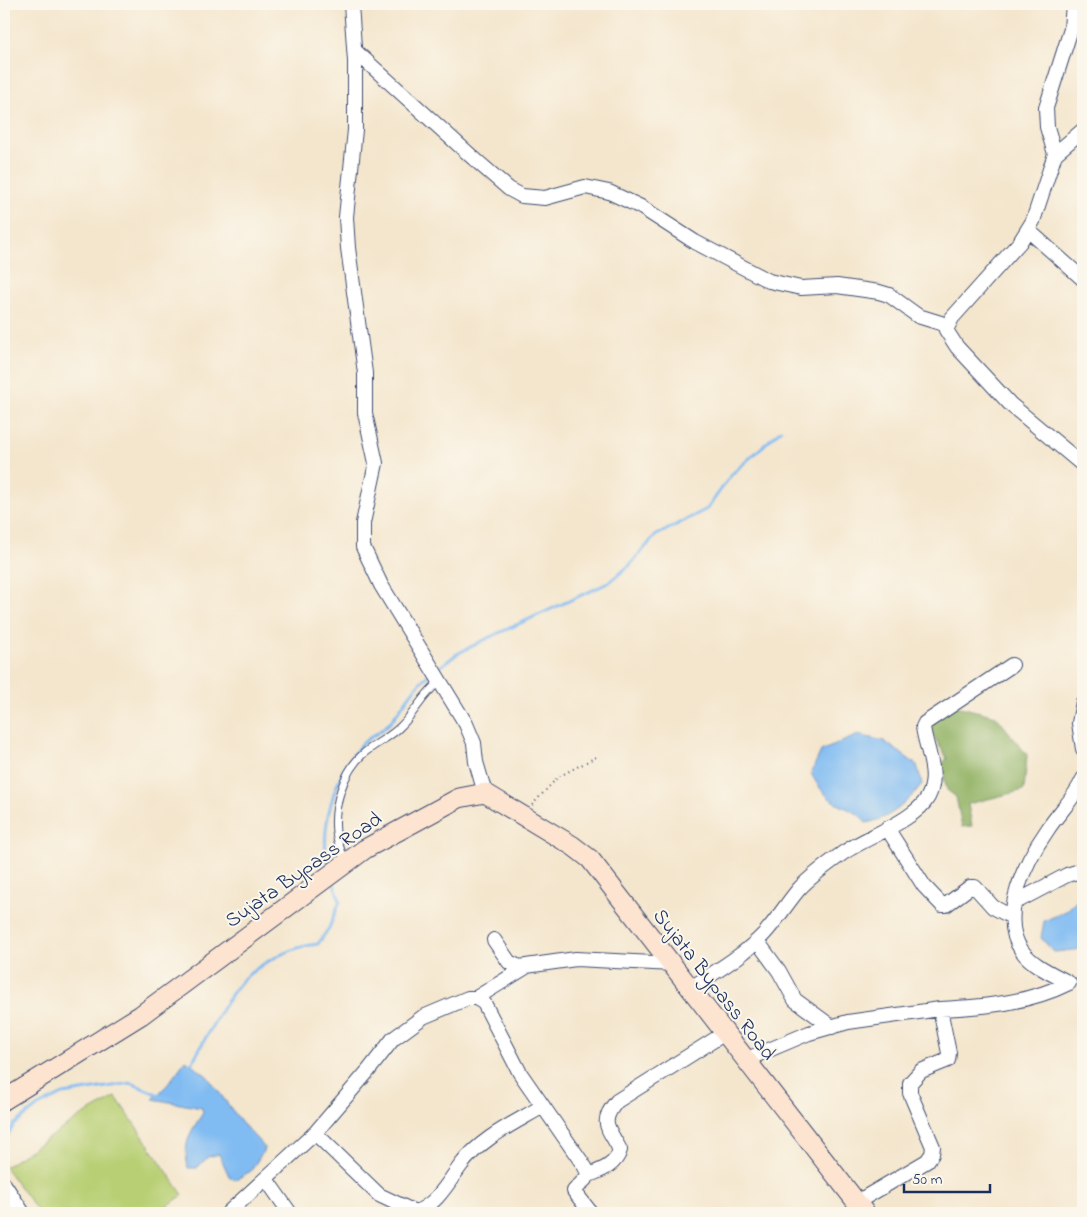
<svg xmlns="http://www.w3.org/2000/svg" width="1087" height="1217" font-family="'Indie Flower',sans-serif">
<style>
.green{fill:#b8cf73;stroke:#6a7f68}
.forest{fill:#92b265;stroke:#567062}
.water{fill:#80bbf2;stroke:#4e75a8}
.lines{fill:none;stroke-linecap:round;stroke-linejoin:round}
.stream{stroke:#80bbf2;stroke-width:3}
.lane-casing{stroke:#3c4a6f;stroke-width:9}
.street-casing{stroke:#3c4a6f;stroke-width:16}
.secondary-casing{stroke:#3c4a6f;stroke-width:21}
.path{stroke:#3c4a6f;stroke-width:2;stroke-dasharray:1 4;stroke-linecap:butt}
.lane{stroke:#fff;stroke-width:7}
.street{stroke:#fff;stroke-width:14}
.secondary{stroke:#fde4d1;stroke-width:19}
.labels{text-anchor:middle;stroke-width:4;stroke-linejoin:round;paint-order:stroke}
.street-label{font-size:21px;fill:#1b2f5e;stroke:#fbf7ec}
</style>
<rect width="100%" height="100%" fill="#fbf7ec"/>
<filter id="ink" filterUnits="userSpaceOnUse"><feTurbulence type="fractalNoise" baseFrequency=".02" numOctaves="2"/><feDisplacementMap in="SourceGraphic" scale="10" xChannelSelector="R" yChannelSelector="G"/><feConvolveMatrix kernelMatrix="1 2 1 2 8 2 1 2 1" color-interpolation-filters="sRGB"/></filter>
<filter id="wash" filterUnits="userSpaceOnUse"><feTurbulence type="fractalNoise" baseFrequency=".0096" numOctaves="4" result="noise"/><feDisplacementMap in="SourceGraphic" scale="20" xChannelSelector="R" yChannelSelector="G"/><feGaussianBlur stdDeviation="1.12" result="paint"/><feColorMatrix in="noise" values="0 0 0 0 0 0 0 0 0 0 0 0 0 0 0 0 0 1.4 0 .05"/><feComposite in="paint" operator="in"/></filter>
<g filter="url(#wash)">
<rect width="100%" height="100%" fill="#f4e6cd"/>
<path class="green" d="M116,1097L183,1195L157,1213H39L5,1167L80,1117Z"/>
<path class="forest" d="M956,706L996,716L1027,755L1024,790L968,804L972,826L962,827L956,797L947,790L941,766L947,758L927,726Z"/>
<path class="water" d="M858,735L884,741L917,765L922,784C906,804 891,818 866,823C860,812 846,809 836,803C824,795 817,785 811,773L821,751Z
M1081,897H1083V949L1054,952L1041,938L1044,921L1066,911Z
M186,1060L207,1076L241,1122L265,1148L251,1171L235,1180L229,1176L219,1154L208,1157L197,1168H188C183,1143 189,1134 203,1113L202,1108L153,1099L168,1084Z"/>
<g class="lines">
<path class="stream" d="M436,670L457,654L488,638L608,583L630,565L655,536L707,509L732,474L781,430
M329,868C318,831 335,774 360,746C368,736 381,734 392,720C405,704 413,686 431,673
M190,1066C203,1044 230,989 248,975C267,960 293,946 318,944L329,928L340,901L333,881
M4,1141L14,1125L38,1106L63,1094L131,1083L159,1095"/>
</g>
</g>
<g filter="url(#ink)">
<g class="lines">
<g class="lane-casing">
<path id="lane" d="M345,862C342,852 337,842 336,832C333,806 343,772 363,754C374,744 389,738 400,727C415,713 423,694 440,681"/>
</g>
<g class="street-casing">
<path id="street" d="M351,4L355,61V130L346,217L348,248L365,373V413L376,463L363,523V547L381,585L466,724L474,743L476,762L485,793
M1073,4L1071,29L1046,108L1047,127L1055,154L1033,221L1020,242L952,318L946,330L957,347L1011,405L1083,465
M354,50L471,156L509,189L522,196L545,198L585,187L609,192L641,207L695,242L769,281L801,288L837,286L879,292L889,295L918,316L947,325
M1055,154L1083,130
M1029,231L1083,279
M1083,702L1079,723L1083,749
M887,828L924,886L942,905H946L970,887H975L993,907L1012,917
M1014,903L1067,875L1083,870
M494,940L509,962L519,967L576,959L673,964
M757,941L779,971L795,1000L832,1027
M1069,983C1053,974 1033,966 1022,951C997,916 1027,859 1048,829C1059,812 1075,798 1083,779
M691,988C716,971 743,956 764,934C777,920 787,903 799,889C811,876 829,863 843,853C866,837 916,820 928,797C940,774 926,750 923,727L925,723L1012,665
M476,998L526,967
M745,1060L809,1033L848,1022L940,1009
M315,1133L379,1195L415,1212C436,1206 449,1181 461,1165C481,1138 515,1123 543,1106
M589,1175C602,1170 616,1165 620,1150C609,1128 598,1123 617,1101L725,1033
M266,1179L290,1213
M4,1184L23,1213
M857,1202L927,1161L932,1154L933,1147L910,1093V1083L921,1071L948,1060L949,1053L940,1009C984,1007 1029,1003 1069,983
M228,1213L315,1133L368,1071L393,1039L423,1017L468,998H476L484,1003L520,1073L585,1167L589,1175L574,1191L591,1213"/>
</g>
<g class="secondary-casing">
<path id="secondary" d="M4,1100L141,1015L365,849L459,798L485,793L573,846L590,859L865,1213"/>
</g>
<path class="path" d="M532,805L558,777L596,757"/>
<use href="#lane" class="lane"/>
<use href="#street" class="street"/>
<use href="#secondary" class="secondary"/>
</g>
</g>
<g class="labels">
<g class="street-label">
<text transform="translate(303 869) rotate(-35)" y="7">Sujata Bypass Road</text>
<text transform="translate(715 984) rotate(52)" y="7">Sujata Bypass Road</text>
</g>
</g>
<rect width="1087" height="1217" fill="none" stroke="#fbf7ec" stroke-width="20"/>
<path d="M904 1184v8h86v-8" fill="none" stroke="#1b2f5e" stroke-width="2.5"/>
<text x="912" y="1184" font-size="15" fill="#1b2f5e" stroke="#fbf7ec" stroke-width="4" paint-order="stroke">50 m</text>
</svg>
